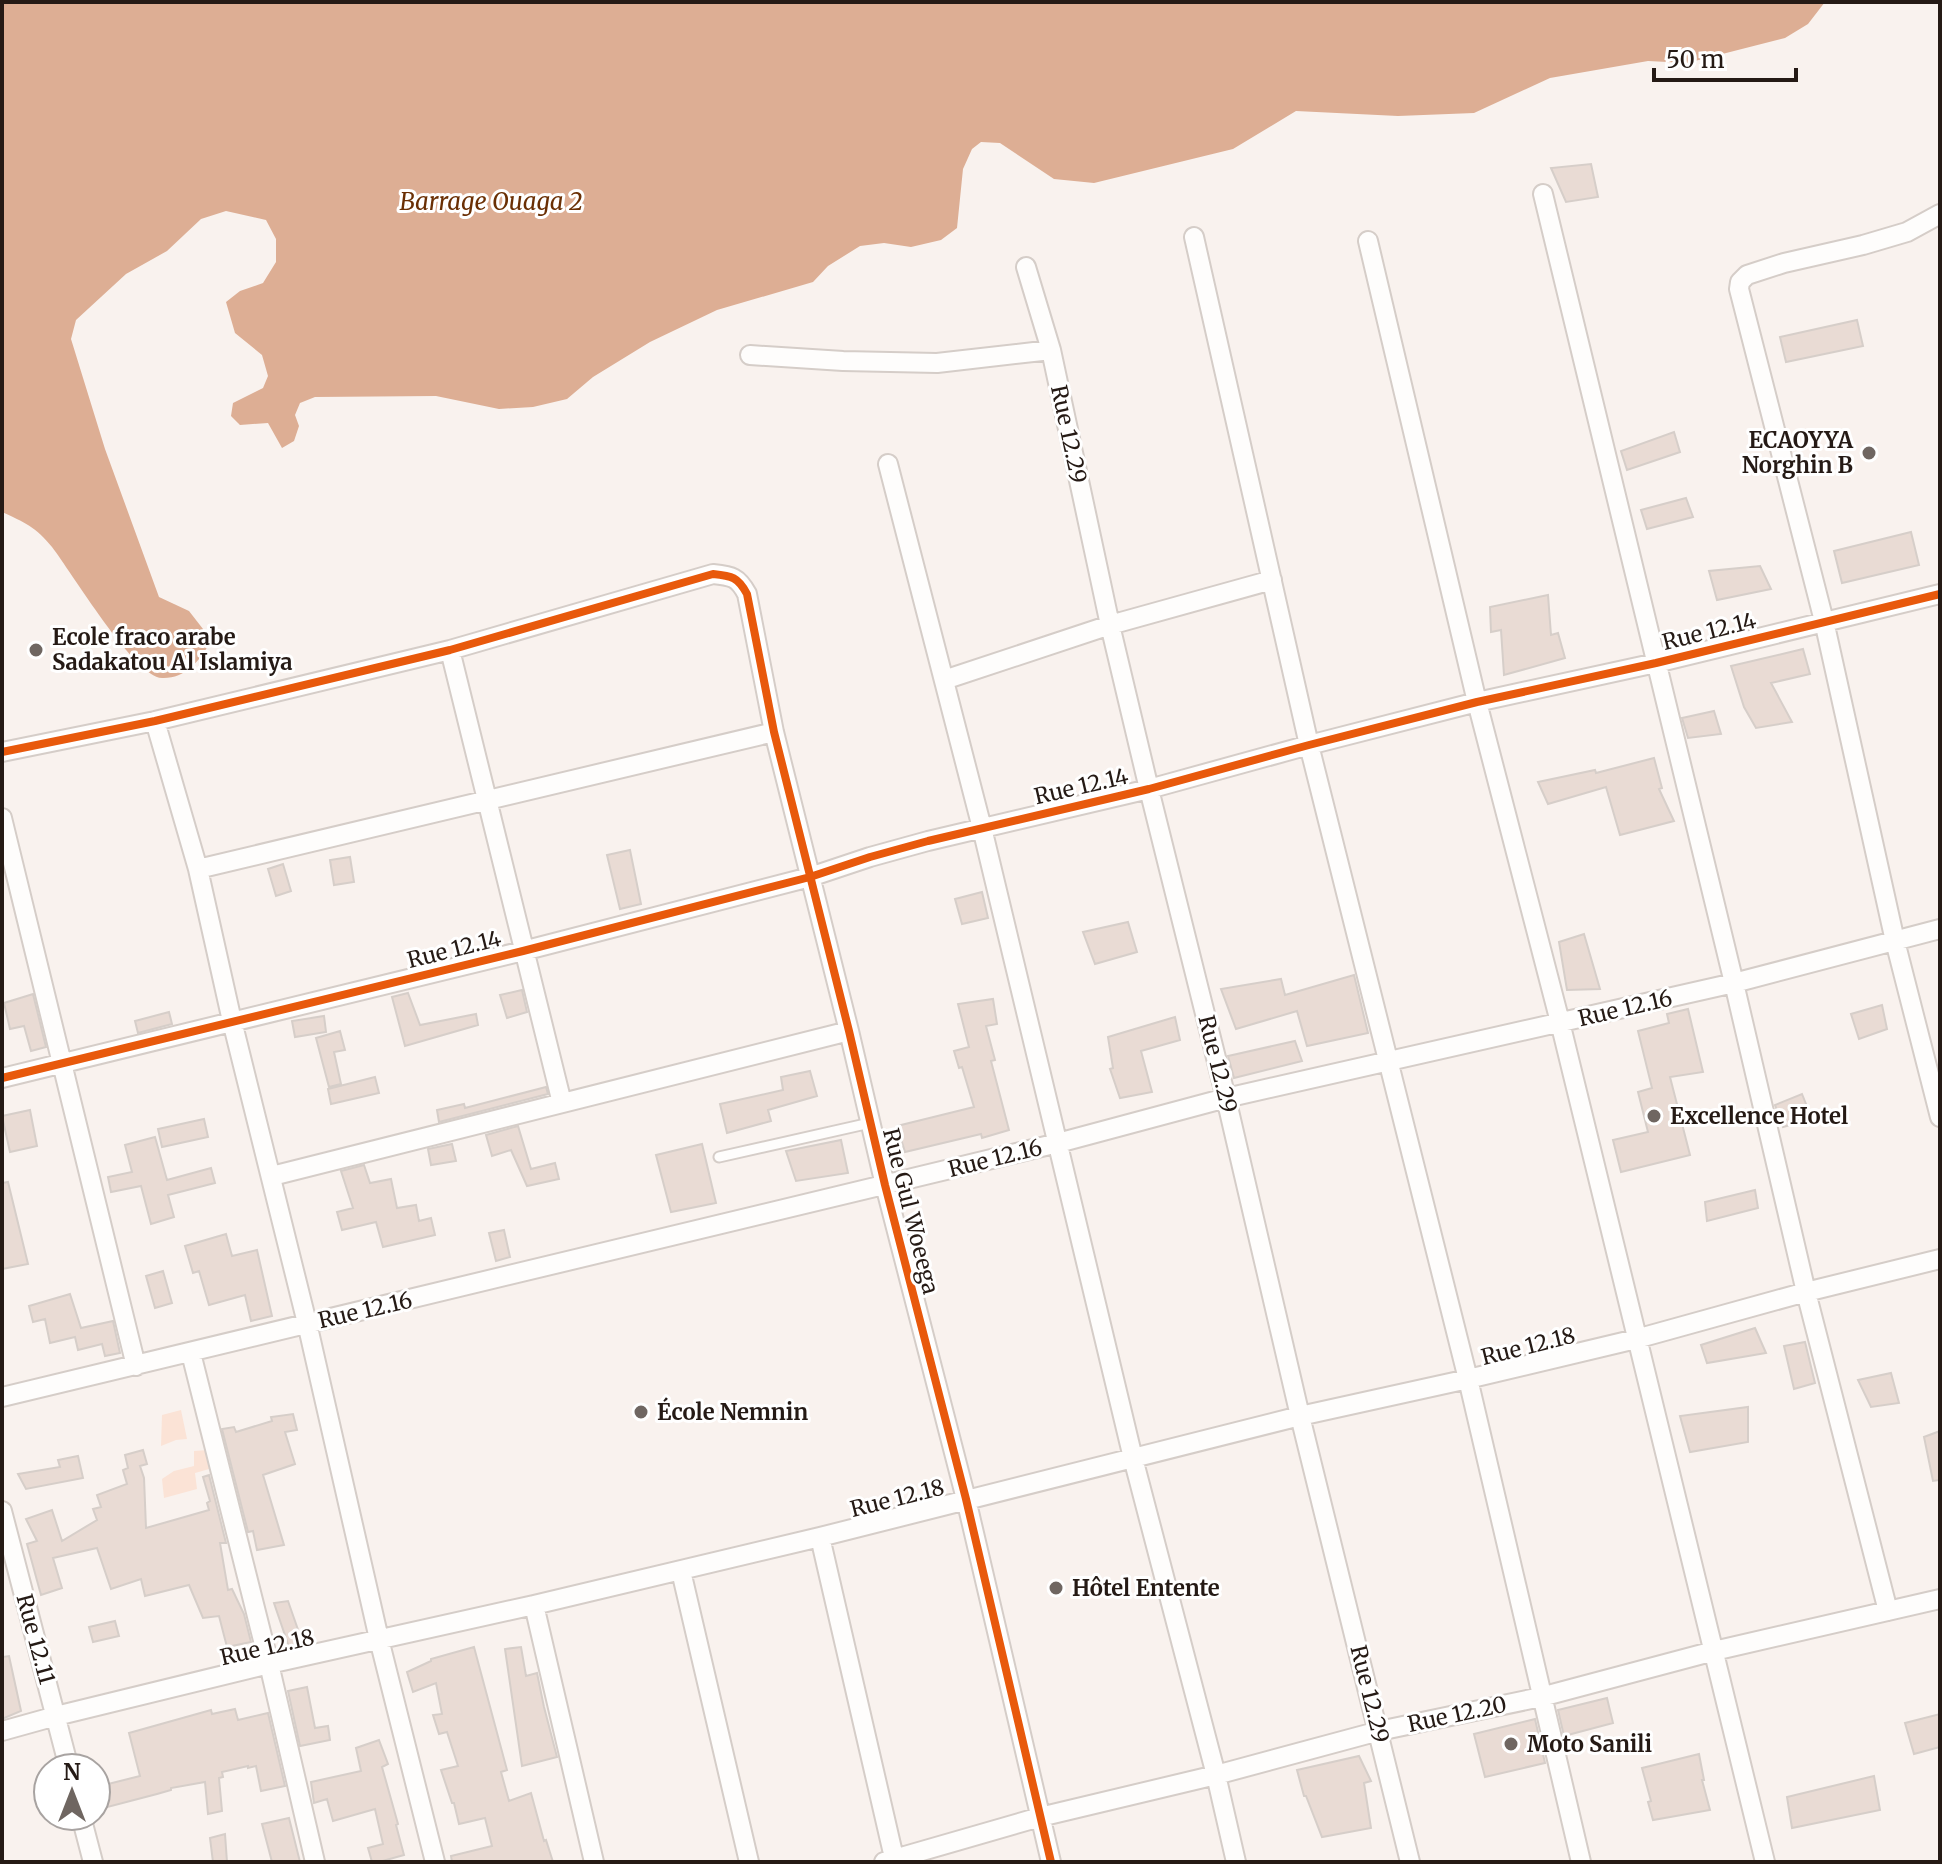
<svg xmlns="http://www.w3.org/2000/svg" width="1942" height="1864" font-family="Merriweather,serif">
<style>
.green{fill:#fbe3d6}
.water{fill:#ddae94}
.building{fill:#e9dbd4;stroke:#d6cec9;stroke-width:2}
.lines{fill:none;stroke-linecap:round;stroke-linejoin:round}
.lane-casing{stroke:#d5cdc8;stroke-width:13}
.street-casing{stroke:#d5cdc8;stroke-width:22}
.lane{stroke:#fefdfc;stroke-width:9}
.street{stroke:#fefdfc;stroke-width:18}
.cycleway-casing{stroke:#fff;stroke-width:13}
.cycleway{stroke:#e8590c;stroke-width:8}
.poi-dot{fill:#6f6661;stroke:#fff;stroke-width:3}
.labels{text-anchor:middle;stroke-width:6;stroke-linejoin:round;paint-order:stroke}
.street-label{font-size:22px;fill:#251a15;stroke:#fff}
.poi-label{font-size:22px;font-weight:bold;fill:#251a15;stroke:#fff;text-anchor:start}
.water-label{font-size:24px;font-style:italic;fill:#6a2f04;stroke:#fff}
</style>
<rect width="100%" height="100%" fill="#f9f2ee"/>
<path class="green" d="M181,1410L187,1439L176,1440L161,1446L162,1415Z
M208,1450L209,1469L195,1473L197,1489L164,1498L162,1479L174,1471L194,1466V1451Z"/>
<path class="water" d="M2,2H1825L1808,24L1785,38L1687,63L1648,61L1550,78L1474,113L1398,116L1296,111L1233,149L1094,183L1054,179L1000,143L981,142L972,149L963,169L957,228L941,240L911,247L884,243L860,246L828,266L813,282L717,310L650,342L593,377L567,399L533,407L499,409L436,396L315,397L300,403L295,415L299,426L294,441L282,448L268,423L240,425L231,416L233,403L263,388L268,376L262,355L235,333L226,302L240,291L263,283L276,262V239L266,220L226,211L201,219L167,251L126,274L76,320L71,339L105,449L159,597L189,611L203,629L209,644C199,662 184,679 162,678C135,678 70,570 52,547C36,527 24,522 2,512Z"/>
<path class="building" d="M1591,164L1598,197L1566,202L1551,168Z
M1857,320L1863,346L1786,362L1780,337Z
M1674,432L1680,452L1627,470L1621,451Z
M1686,498L1693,517L1647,529L1641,510Z
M1911,532L1919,565L1842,583L1834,551Z
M1760,566L1771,589L1717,600L1709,571Z
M1548,595L1551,635L1558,633L1565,658L1504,675L1501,630L1491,632L1490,607Z
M1803,649L1810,674L1771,683L1792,722L1756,728L1744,707L1731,666Z
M1714,711L1721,734L1688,738L1682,718Z
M1654,758L1662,788L1659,789L1674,821L1620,835L1606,787L1548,804L1538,782L1595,770L1596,773Z
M630,850L641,904L620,909L607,855Z
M350,857L354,882L334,885L330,860Z
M283,864L291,891L276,896L268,869Z
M982,892L988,918L962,924L955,899Z
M1128,922L1137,952L1095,964L1083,932Z
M1584,934L1600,989L1567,990L1559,942Z
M1354,975L1368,1033L1307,1046L1297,1011L1236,1029L1221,989L1281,979L1285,995Z
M522,990L527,1012L507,1018L500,995Z
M408,993L420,1025L476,1014L478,1025L405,1046L392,997Z
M33,994L46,1047L31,1051L24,1026L10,1029L4,1003Z
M993,999L997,1024L986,1026L995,1060L991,1061L1009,1130L982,1138L981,1134L905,1152L897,1126L974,1107L962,1067L959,1068L954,1051L969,1047L958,1004Z
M1882,1005L1887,1029L1859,1039L1851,1014Z
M1688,1009L1703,1072L1670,1077L1690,1155L1621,1172L1613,1140L1648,1132L1638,1092L1652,1088L1638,1031L1669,1023L1667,1014Z
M169,1012L172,1024L138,1033L135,1021Z
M324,1016L326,1032L295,1037L292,1021Z
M1175,1017L1180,1040L1141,1051L1152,1092L1120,1098L1110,1069L1113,1068L1108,1037Z
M340,1031L345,1050L334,1052L341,1084L329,1087L316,1038Z
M1295,1041L1302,1061L1234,1078L1228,1056Z
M810,1071L817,1096L768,1110L771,1121L727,1133L720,1104L783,1090L781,1077Z
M375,1077L379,1093L331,1104L328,1089Z
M546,1087L548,1094L439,1122L437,1110L464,1104L465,1108Z
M1802,1094L1812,1119L1783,1127L1775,1105Z
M30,1110L37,1146L10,1152L2,1116Z
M204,1119L208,1137L162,1147L158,1129Z
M518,1126L531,1169L555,1163L559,1179L527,1186L511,1150L492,1156L486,1135Z
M155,1137L167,1180L211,1168L215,1183L168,1195L174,1217L151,1224L141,1186L111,1192L108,1177L132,1172L125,1145Z
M841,1140L848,1173L796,1181L786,1151Z
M452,1144L456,1161L431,1165L428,1149Z
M702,1144L716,1203L671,1212L656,1155Z
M364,1165L370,1183L391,1179L397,1208L416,1205L419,1221L431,1218L435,1235L383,1247L376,1222L342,1230L337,1212L353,1208L341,1171Z
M8,1182L28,1264L2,1269V1183Z
M1755,1190L1758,1208L1707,1221L1705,1202Z
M504,1230L510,1257L496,1261L489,1233Z
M226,1234L232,1256L257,1250L272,1316L251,1321L245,1295L209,1305L199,1271L193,1273L185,1246Z
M163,1271L172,1303L155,1308L146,1276Z
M70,1294L81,1328L113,1321L120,1353L105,1356L102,1344L78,1350L75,1337L50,1343L45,1319L33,1322L29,1306Z
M1755,1328L1766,1353L1707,1363L1701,1345Z
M1805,1342L1815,1383L1794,1389L1784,1346Z
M1891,1373L1899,1403L1871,1407L1858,1380Z
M1748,1407V1442L1690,1452L1680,1416Z
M293,1414L297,1430L285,1432L295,1464L263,1475L284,1545L257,1550L253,1531L248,1532L222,1429L234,1427L236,1432L272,1421L271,1417Z
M1940,1431V1480L1933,1481L1924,1437Z
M143,1450L147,1464L140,1466L144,1478L146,1528L209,1510L207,1503L210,1501L203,1477L209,1475L226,1543H220L228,1590L232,1589L244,1614L251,1642L227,1647L219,1616L203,1618L189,1585L145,1596L141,1579L111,1589L97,1548L53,1558L62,1588L41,1595L27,1544L37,1541L26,1519L52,1510L62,1541L97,1520L93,1509L101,1507L97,1495L127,1484L123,1470L128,1468L125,1455Z
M78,1456L83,1478L26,1489L18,1474L60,1467L58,1460Z
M288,1601L303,1644L289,1647L274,1603Z
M115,1621L119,1636L93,1642L89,1627Z
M474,1647L507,1770L501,1772L509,1801L531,1793L544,1841L546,1840L553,1862H452L451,1856L492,1846L485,1818L459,1824L454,1803H452L441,1770L458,1766L447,1732L439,1734L433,1715L442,1714L436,1683L413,1692L407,1672L431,1661V1659Z
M521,1647L526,1676L537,1673L544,1707L557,1757L522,1766L505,1649Z
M9,1656L21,1711L2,1719V1657Z
M307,1687L315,1728L328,1726L330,1740L300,1746L288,1691Z
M1607,1698L1613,1723L1564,1736L1558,1710Z
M235,1709L238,1720L268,1713L285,1786L261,1791L256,1766L248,1768V1766L222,1772L223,1777L219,1778L222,1811L208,1814L205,1782L171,1788V1790L157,1794L96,1810V1787L140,1776L129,1733L211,1710L212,1714Z
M1940,1714V1747L1914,1754L1905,1723Z
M1535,1719L1545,1763L1485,1777L1474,1734Z
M379,1740L388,1764L382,1767L398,1824L396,1825L404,1855L379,1862H372L368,1848L383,1844L375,1809L333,1821L327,1799L314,1803L311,1782L361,1771L356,1748Z
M1699,1754L1704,1780H1702L1710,1810L1653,1820L1648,1802L1651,1801L1642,1768Z
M1359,1756L1371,1781L1364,1783L1371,1828L1322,1837L1306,1796H1304L1297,1770Z
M1874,1776L1880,1810L1792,1828L1787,1797Z
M289,1818L300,1862H272L262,1824Z
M225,1834L227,1862H213L210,1838Z"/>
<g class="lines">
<g class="lane-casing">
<path id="lane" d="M719,1157L870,1123"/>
</g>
<g class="street-casing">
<path id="street" d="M1543,194L1734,983L1806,1292L1888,1611
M1940,214L1907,232L1863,245L1784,263L1747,275L1740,282L1739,289L1824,621L1895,941L1940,1117
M1194,237L1309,745L1468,1379L1581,1862
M1368,241L1477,702L1560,1022L1765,1862
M1026,267L1051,350L1110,625L1149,789L1226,1098L1300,1416L1410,1862
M750,355L843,361L937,363L1051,350
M888,464L982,828L1133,1458L1216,1775L1236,1862
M450,650L562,1103
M944,680L1110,625L1272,580
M155,721L198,869L232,1021L307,1323L379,1639L435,1862
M2,752L155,721L450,650L713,574C732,576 738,577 747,594L774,732L849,1031L885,1185L966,1499L1051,1862
M2,818L136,1366
M198,869L774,732
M2,1078L523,951L810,877L870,857L928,841L1149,789L1309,745L1477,702L1656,663L1940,594
M272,1176L849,1031
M191,1353L269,1664L315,1862
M2,1397L1058,1143L1226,1098L1734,983L1940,929
M2,1511L69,1768
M820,1537L895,1862
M681,1571L749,1862
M534,1605L594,1862
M2,1731L56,1716L269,1664L534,1605L820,1537L1300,1416L1468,1379L1636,1339L1806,1292L1940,1259
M81,1816L93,1862
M884,1862L1040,1817L1216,1775L1379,1731L1541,1697L1714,1651L1940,1599"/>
</g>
<use href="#lane" class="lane"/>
<use href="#street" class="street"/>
<g class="cycleway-casing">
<path id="cycleway" d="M2,752L155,721L450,650L713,574C732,576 738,577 747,594L774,732L849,1031L885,1185L966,1499L1051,1862
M2,1078L523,951L810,877L870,857L928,841L1149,789L1309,745L1477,702L1656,663L1940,594"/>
</g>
<use href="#cycleway" class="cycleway"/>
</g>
<g class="poi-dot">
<circle cx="1869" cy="453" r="8"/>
<circle cx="36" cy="650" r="8"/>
<circle cx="1654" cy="1116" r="8"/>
<circle cx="641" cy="1412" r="8"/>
<circle cx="1056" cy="1588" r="8"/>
<circle cx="1511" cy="1744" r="8"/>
</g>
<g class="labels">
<g class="street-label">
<text transform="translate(1069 434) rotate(78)" y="8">Rue 12.29</text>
<text transform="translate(1709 631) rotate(-14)" y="8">Rue 12.14</text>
<text transform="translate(1081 786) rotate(-13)" y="8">Rue 12.14</text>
<text transform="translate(454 949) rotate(-14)" y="8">Rue 12.14</text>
<text transform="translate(1625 1008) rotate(-13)" y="8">Rue 12.16</text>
<text transform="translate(1218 1064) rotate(76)" y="8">Rue 12.29</text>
<text transform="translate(995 1158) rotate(-14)" y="8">Rue 12.16</text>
<text transform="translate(911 1211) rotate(76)" y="8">Rue Gul Woeega</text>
<text transform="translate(365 1310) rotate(-13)" y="8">Rue 12.16</text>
<text transform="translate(1528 1346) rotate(-14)" y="8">Rue 12.18</text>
<text transform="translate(897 1498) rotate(-14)" y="8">Rue 12.18</text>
<text transform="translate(36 1639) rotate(75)" y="8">Rue 12.11</text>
<text transform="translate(267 1647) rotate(-13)" y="8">Rue 12.18</text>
<text transform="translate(1370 1694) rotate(76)" y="8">Rue 12.29</text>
<text transform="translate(1457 1714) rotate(-12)" y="8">Rue 12.20</text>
</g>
<g class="poi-label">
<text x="1853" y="448" text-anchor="end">ECAOYYA<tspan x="1853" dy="25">Norghin B</tspan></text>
<text x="52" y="645">Ecole fraco arabe<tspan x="52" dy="25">Sadakatou Al Islamiya</tspan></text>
<text x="1670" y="1124">Excellence Hotel</text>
<text x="657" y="1420">École Nemnin</text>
<text x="1072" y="1596">Hôtel Entente</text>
<text x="1527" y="1752">Moto Sanili</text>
</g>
<g class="water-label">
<text x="491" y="210">Barrage Ouaga 2</text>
</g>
</g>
<rect width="1942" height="1864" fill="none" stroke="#251a15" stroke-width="8"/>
<g transform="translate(72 1792)"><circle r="38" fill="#ffffff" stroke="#a8a3a1" stroke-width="2"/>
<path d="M0-6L14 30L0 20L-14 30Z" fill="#6f6661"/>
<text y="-12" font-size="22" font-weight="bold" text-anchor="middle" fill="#251a15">N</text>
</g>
<path d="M1654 68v12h142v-12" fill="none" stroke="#251a15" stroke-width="4"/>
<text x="1666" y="68" font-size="24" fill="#251a15" stroke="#ffffff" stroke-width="6" paint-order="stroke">50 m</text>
</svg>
